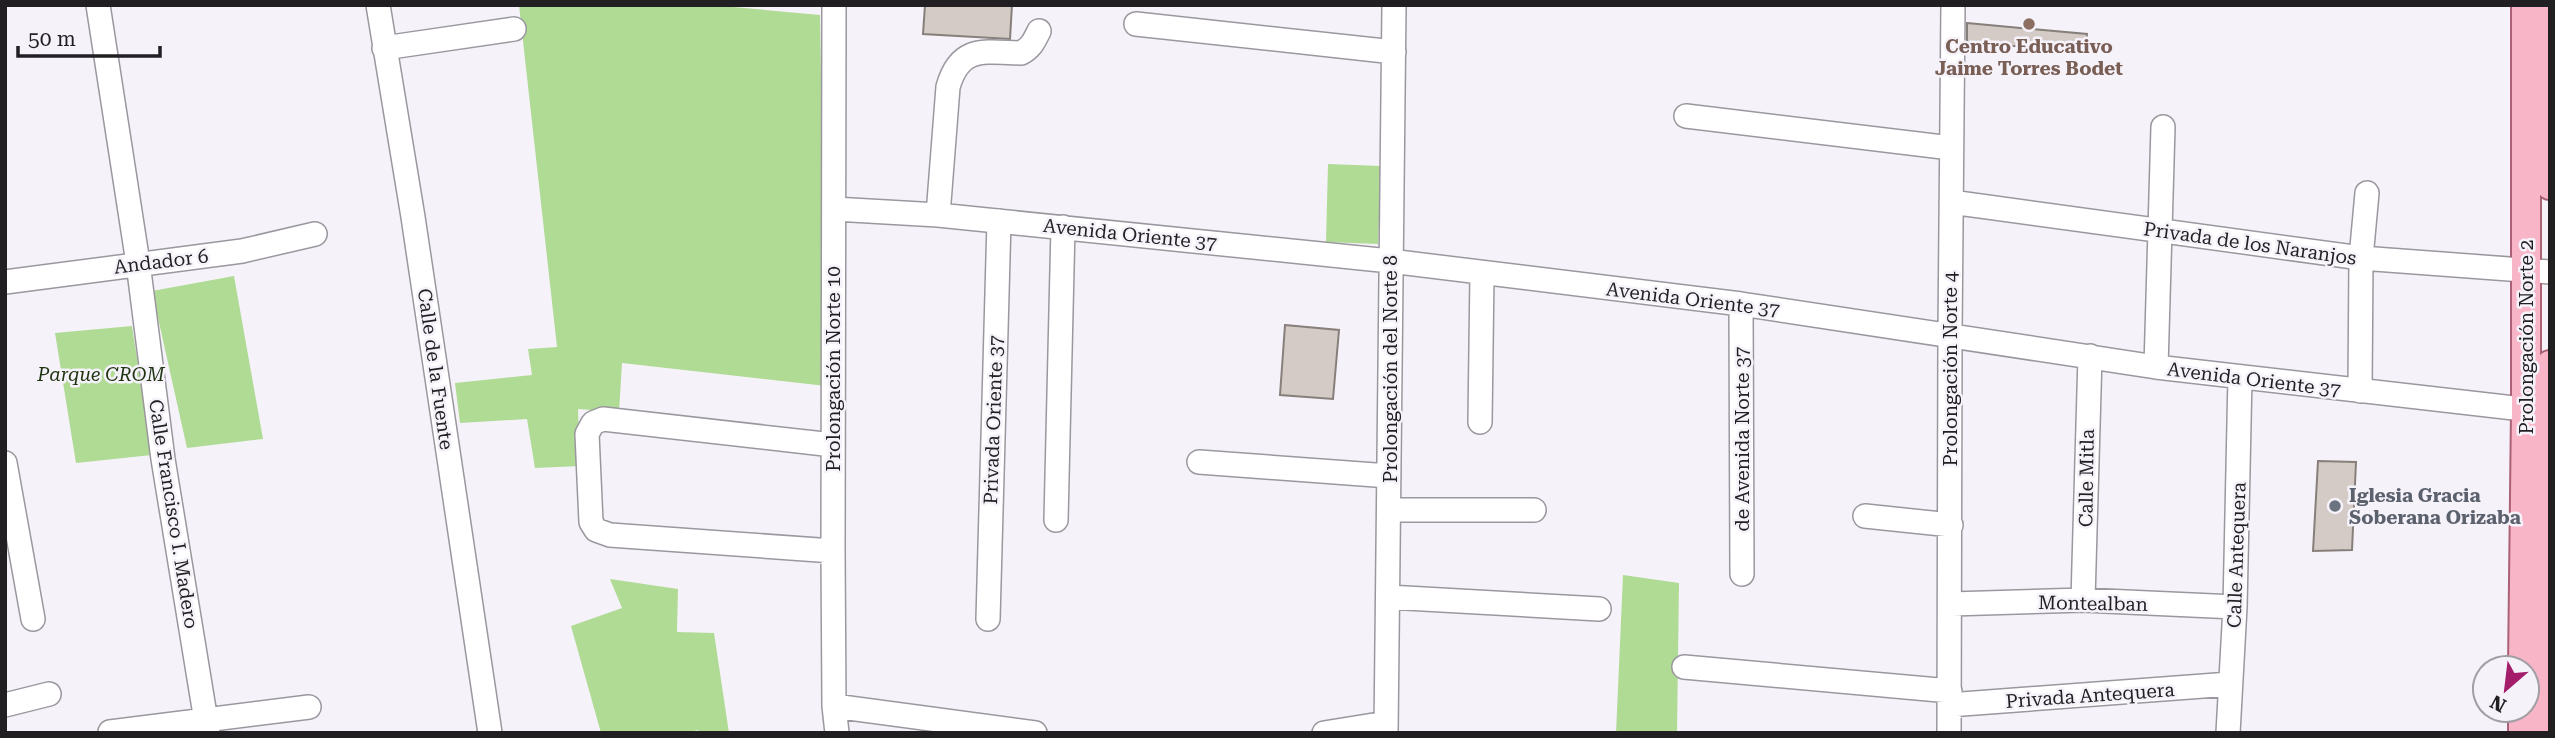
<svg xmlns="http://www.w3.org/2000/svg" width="2555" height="738" font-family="'Roboto Serif',serif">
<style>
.green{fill:#b0db95}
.building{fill:#d4cbc6;stroke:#877f7a;stroke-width:2}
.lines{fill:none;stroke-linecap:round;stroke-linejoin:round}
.minor-casing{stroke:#9b979f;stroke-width:26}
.major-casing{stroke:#ab6176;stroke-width:32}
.minor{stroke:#fff;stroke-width:23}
.major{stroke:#f9b5c8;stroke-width:28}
.education-dot{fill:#8d6e63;stroke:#f6f2fa;stroke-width:2.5}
.worship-dot{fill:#6b7280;stroke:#f6f2fa;stroke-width:2.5}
.labels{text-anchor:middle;stroke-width:5;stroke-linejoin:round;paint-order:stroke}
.education-label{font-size:19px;font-weight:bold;fill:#785e54;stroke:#f6f2fa}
.street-label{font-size:19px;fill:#211f22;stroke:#f6f2fa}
.park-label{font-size:19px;font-style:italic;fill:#1e330f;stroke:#f6f2fa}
.worship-label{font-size:19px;font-weight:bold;fill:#5b616d;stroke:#f6f2fa;text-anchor:start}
</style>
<rect width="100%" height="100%" fill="#f6f2fa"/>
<path class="green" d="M519,5H711L820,15L826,386L622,363L619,412L578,409L580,466L535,468L527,419L460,423L455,383L532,375L528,349L557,347Z
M1328,164L1381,166L1378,244L1326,242Z
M234,276L263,439L187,448L152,291Z
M132,326L152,455L76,463L55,333Z
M1623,575L1679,583L1677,733H1616Z
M610,579L678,589L677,632L714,633L729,733H699L698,730L687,733H601L571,626L622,608Z"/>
<path class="building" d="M925,5H1012L1010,39L923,34Z
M1967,23L2087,34L2085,52L1967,42Z
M1285,325L1339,330L1333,399L1280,395Z
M2318,461L2356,462L2352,550L2313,551Z"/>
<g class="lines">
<g class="minor-casing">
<path id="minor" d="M98,5L138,263L163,459L208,733
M378,5L413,217L490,733
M834,5L833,551L834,706L837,733
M1136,24L1394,52
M384,48L514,29
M1686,116L1951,148
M1951,202L2361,258L2550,272
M834,209L938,215L1390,261L1741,304L2156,367L2540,411
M938,215L948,87C960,45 984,52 1021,53C1031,48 1034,41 1039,31
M5,282L242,251L315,234
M1741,304L1742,574
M2156,367L2163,127
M2360,391L2361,258L2367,193
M1480,422L1482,273
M1199,462L1389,476
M5,463L33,619
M1389,510H1534
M1865,516L1951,525
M1056,520L1063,227
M833,551L610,535L596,530L591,522L587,434L593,423L603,419L833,445
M1388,597L1599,609
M2083,600L2090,356
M1951,604L2083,600L2235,607
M988,619L999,221
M1684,667L1950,691
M5,705L49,694
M1949,705L2230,684
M834,706L1035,733
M110,732L309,707
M1324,733L1386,723
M1386,733L1394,5
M1949,733L1950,334L1953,5
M2228,733L2235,607L2240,377"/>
</g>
<g class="major-casing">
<path id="major" d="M2548,5L2550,185
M2523,668L2526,411V5
M2523,733V710
M2545,733L2550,365"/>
</g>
<use href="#minor" class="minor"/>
<use href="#major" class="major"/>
</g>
<circle class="education-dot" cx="2029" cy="24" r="7"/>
<circle class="worship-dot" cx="2335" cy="506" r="7"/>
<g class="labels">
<g class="education-label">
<text x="2029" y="53">Centro Educativo<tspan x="2029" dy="22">Jaime Torres Bodet</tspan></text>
</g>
<g class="street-label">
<text transform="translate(1130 234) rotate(6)" y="7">Avenida Oriente 37</text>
<text transform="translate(2250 243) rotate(8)" y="7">Privada de los Naranjos</text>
<text transform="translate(161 261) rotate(-7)" y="7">Andador 6</text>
<text transform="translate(1693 299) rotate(7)" y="7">Avenida Oriente 37</text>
<text transform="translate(2526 337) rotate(-90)" y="7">Prolongación Norte 2</text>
<text transform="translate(436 369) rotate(82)" y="7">Calle de la Fuente</text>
<text transform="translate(833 369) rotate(-90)" y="7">Prolongación Norte 10</text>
<text transform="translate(1390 369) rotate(-90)" y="7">Prolongación del Norte 8</text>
<text transform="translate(1950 369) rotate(-90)" y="7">Prolongación Norte 4</text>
<text transform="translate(2254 379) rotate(7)" y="7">Avenida Oriente 37</text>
<text transform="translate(993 420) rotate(-88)" y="7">Privada Oriente 37</text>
<text transform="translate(1742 439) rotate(-90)" y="7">de Avenida Norte 37</text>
<text transform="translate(2086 478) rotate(-89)" y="7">Calle Mitla</text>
<text transform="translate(174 514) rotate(81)" y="7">Calle Francisco I. Madero</text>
<text transform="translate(2236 555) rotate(-88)" y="7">Calle Antequera</text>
<text transform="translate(2093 603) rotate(1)" y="7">Montealban</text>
<text transform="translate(2090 695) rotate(-4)" y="7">Privada Antequera</text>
</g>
<g class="park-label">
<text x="101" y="381">Parque CROM</text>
</g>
<g class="worship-label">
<text x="2349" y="502">Iglesia Gracia<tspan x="2349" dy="22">Soberana Orizaba</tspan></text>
</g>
</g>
<rect width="2555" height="738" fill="none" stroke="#211f22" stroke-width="14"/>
<g transform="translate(2506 689) rotate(208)"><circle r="33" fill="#f6f2fa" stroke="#a19ea4" stroke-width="2"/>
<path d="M0-5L12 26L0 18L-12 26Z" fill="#a31d6a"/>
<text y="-10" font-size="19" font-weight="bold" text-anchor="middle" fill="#211f22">N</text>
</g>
<path d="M18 46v10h142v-10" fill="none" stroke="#211f22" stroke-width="3.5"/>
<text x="28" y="46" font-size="21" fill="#211f22" stroke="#f6f2fa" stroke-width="5" paint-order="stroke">50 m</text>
</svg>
